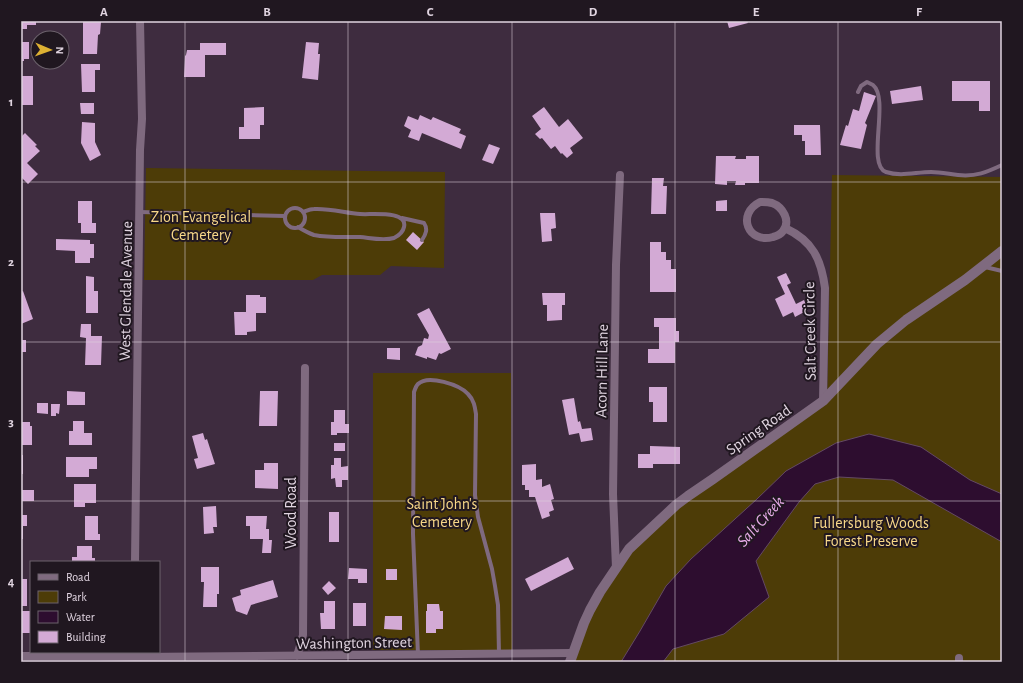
<svg xmlns="http://www.w3.org/2000/svg" width="1023" height="683" font-family="'Alegreya Sans',sans-serif">
<style>
.green{fill:#4d3c07}
.water{fill:#2d0d2f;stroke:#634964}
.building{fill:#d3aad5}
.lines{fill:none;stroke-linecap:round;stroke-linejoin:round}
.service{stroke:#7f6a7f;stroke-width:4}
.minor{stroke:#7f6a7f;stroke-width:8}
.tertiary{stroke:#7f6a7f;stroke-width:10}
.grid{fill:none;stroke:#e0d4e0;stroke-width:1;stroke-opacity:0.55}
.labels{text-anchor:middle;stroke-width:4;stroke-linejoin:round;paint-order:stroke}
.park-label{font-size:16px;fill:#f7d788;stroke:#201720}
.street-label{font-size:16px;fill:#e0d4e0;stroke:#201720}
.water-label{font-size:17px;font-style:italic;fill:#e7ace9;stroke:#201720}
.neatline{fill:none;stroke:#e0d4e0;stroke-width:1.5}
.grid-label{font-size:13px;text-anchor:middle;font-weight:bold;fill:#e0d4e0}
</style>
<rect width="100%" height="100%" fill="#3e2c3f"/>
<path class="green" d="M146,168L445,172L444,268L391,266L380,275H322L313,280H144Z
M832,175L1002,177V662H572L587,623L607,585L632,550L674,511L827,403Z
M373,373H511L512,650H373Z"/>
<path class="water" d="M869,434L921,447L970,480L1002,494V542L893,480L839,477L815,484L799,502L756,561L769,597L724,634L673,649L663,662H621L640,631L666,586L691,559L757,499L786,471L836,443Z"/>
<path class="building" d="M21,21H36V25H27V29H21Z
M727,21H747L748,23L729,28Z
M83,22H101L100,34L98,35L97,54H83Z
M21,42H29V59H24V61H21Z
M306,42L319,43L318,54H320L318,80L302,78Z
M200,43H226V55H205V77H184L185,56L186,55L187,50H200Z
M81,64H100V70H95V92H82Z
M21,76H33V105H21Z
M952,81H990V111H979V101H952Z
M921,86L923,100L892,104L890,91Z
M864,92L876,96L865,123L867,125L861,149L840,145L846,125L848,126L853,109L859,111Z
M80,103H94V114H81Z
M264,107V125H260V139H239V127H244V108Z
M544,107L559,127L568,119L583,138L570,148L573,153L567,158L562,153L561,154L555,146L551,149L542,138L540,139L535,134L541,129L532,116Z
M420,115L431,120L433,117L461,129L459,133L466,136L461,149L422,133L419,141L408,137L411,130L404,126L408,116L418,120Z
M82,122L95,123V142L101,155L90,161L81,143Z
M794,125H820L821,155H805V141H802V135H794Z
M25,133L37,145L35,146L40,151L27,163L38,174L28,184L21,177V137Z
M489,144L500,148L493,164L482,160Z
M716,156H736L735,159H746V156H759V183H745V185H735L736,181H727V185L715,184Z
M652,178H664L663,186H667L666,214H651Z
M727,200V211H716V201Z
M78,201H92V223H96V233H81V223H78Z
M540,213H555L556,228L551,229L552,241L542,242Z
M413,232L424,242L417,250L406,240Z
M56,239L90,240V244H94V258H90V263H75V251L56,250Z
M650,242H661V252H666V260H671V269H676V292H650Z
M786,273L791,283L787,285L796,304L804,300L808,310L795,317L793,312L783,317L775,299L785,294L777,277Z
M86,276L94,277V291H98V313H86Z
M23,291L33,319L21,324V292Z
M542,293H565V305H562V320L547,321V305H543Z
M246,295H260V297H266V313H256V331L247,332V335H235L234,312H246Z
M429,308L451,349L441,354L439,353L436,360L427,357V359L415,355L418,347L422,345L424,338L428,339L429,335L417,314Z
M654,318H676V331H679V342H675V363H648V349H659V327H654Z
M81,324H91V336H102L101,365H85L86,338L80,337Z
M21,340H26V352H21Z
M387,348H400V360L387,359Z
M649,387H667V422H653V402H649Z
M67,391L85,392V405H67Z
M260,391H278L277,426H259Z
M574,398L578,422L580,421L582,429L591,428L593,440L581,442L579,433L569,435L562,400Z
M37,403H48V414L37,413Z
M51,404H60L59,414L56,413V416H51Z
M334,410H345V424H349V433H337V435H331V422H334Z
M73,421H84V433H92V445H69V431H73Z
M21,422H30V426H32V445H21Z
M203,433L205,440L207,439L215,464L197,469L194,459L198,458L192,436Z
M334,443H345V451H334Z
M650,446L680,447V464H653V468H638V454H650Z
M21,455H23V474H21Z
M66,457H97V469H89V477H66Z
M334,458H341V467L348,466V480H342V487H336L335,478L331,479V465H334Z
M264,463H278V489L255,488V470H264Z
M536,464V480L542,479V487L550,484L554,499L551,500L554,510L549,512L550,516L542,519L535,497H529V490H525V485H522V465Z
M74,484H96V503H85V507H74Z
M21,490H34V501H21Z
M216,506L217,527H213L214,533L204,534L203,507Z
M329,512H339V542H329Z
M21,515H27V526H23V539H21Z
M85,516H98V534H100V540H85Z
M246,516H267L266,529H269V540H272L271,553H262L263,539H250V526H246Z
M77,546H92V558H95V562H72V557H77Z
M568,557L574,569L531,591L525,579Z
M201,567H219V594H217V607H203L204,582H201Z
M349,568L367,569V583H358V579H348Z
M386,569H397V580H386Z
M21,579H27V606H21Z
M273,580L278,597L251,605L247,615L236,611L232,598L241,595L240,590Z
M329,581L336,588L328,595L322,588Z
M324,601H335V629H321L320,613H324Z
M353,603H366V626H353Z
M427,604H439L440,611H443V629H436V633H426V611H427Z
M21,611H31V633H21Z
M385,616H402V630L384,629Z"/>
<g class="lines">
<path class="service" d="M858,92L861,86L867,82C869,83 871,84 873,85C890,99 866,165 886,172C901,177 916,172 931,172C940,172 949,174 958,175C976,177 987,172 1002,165
M285 218a10 10 0 1 1 20 0a10 10 0 1 1-20 0Z
M140,212L285,216
M402,218L424,223C428,229 426,234 422,240
M298,227C303,230 308,233 314,235C329,238 345,237 360,237C371,238 383,241 394,238C398,236 403,232 404,227C408,210 371,215 360,214C346,213 329,208 314,209C310,209 306,211 303,212
M985,267L1002,271
M418,655L413,534L414,392C415,389 416,386 418,384C428,374 460,385 468,394C474,400 475,407 476,414L475,495L478,517L492,569L495,586L498,605L499,654"/>
<path class="minor" d="M760,202C764,202 768,202 772,203C783,207 791,221 783,231C781,234 777,236 773,237C748,244 736,214 760,202Z
M785,228C813,241 821,259 825,288L823,401
M135,562L140,150L142,119L140,21
M616,568L613,494L616,265L620,175
M21,656H95L135,657L573,653
M297,656L303,635L305,368
M959,658V662"/>
<path class="tertiary" d="M570,662L584,623L590,610L600,592L629,549L676,505L688,496L713,479L823,401L877,344L906,320L965,280L1002,251"/>
</g>
<path class="grid" d="M185,21V662M348,21V662M512,21V662M675,21V662M838,21V662M21,182H1002M21,342H1002M21,501H1002"/>
<g class="labels">
<g class="park-label">
<text x="201" y="222">Zion Evangelical<tspan x="201" dy="18">Cemetery</tspan></text>
<text x="442" y="509">Saint John's<tspan x="442" dy="18">Cemetery</tspan></text>
<text x="871" y="528">Fullersburg Woods<tspan x="871" dy="18">Forest Preserve</tspan></text>
</g>
<g class="street-label">
<text transform="translate(125 291) rotate(-89)" y="6">West Glendale Avenue</text>
<text transform="translate(809 331) rotate(-91)" y="6">Salt Creek Circle</text>
<text transform="translate(601 371) rotate(-89)" y="6">Acorn Hill Lane</text>
<text transform="translate(758 429) rotate(-35)" y="6">Spring Road</text>
<text transform="translate(290 513) rotate(-90)" y="6">Wood Road</text>
<text transform="translate(354 642) rotate(-1)" y="6">Washington Street</text>
</g>
<g class="water-label">
<text transform="translate(760 521) rotate(-48)" y="6">Salt Creek</text>
</g>
</g>
<rect width="1023" height="683" fill="none" stroke="#201720" stroke-width="44"/>
<rect x="30" y="561" width="130" height="92" fill="#201720" stroke="#6d636d"/>
<rect x="38" y="574" width="20" height="6" fill="#7f6a7f" stroke="#6d636d"/>
<text x="66" y="581" font-size="12" fill="#e0d4e0">Road</text>
<rect x="38" y="591" width="20" height="12" fill="#4d3c07" stroke="#6d636d"/>
<text x="66" y="601" font-size="12" fill="#e0d4e0">Park</text>
<rect x="38" y="611" width="20" height="12" fill="#2d0d2f" stroke="#6d636d"/>
<text x="66" y="621" font-size="12" fill="#e0d4e0">Water</text>
<rect x="38" y="631" width="20" height="12" fill="#d3aad5" stroke="#6d636d"/>
<text x="66" y="641" font-size="12" fill="#e0d4e0">Building</text>
<g transform="translate(50 50) rotate(92)"><circle r="19" fill="#201720" stroke="#6d636d"/>
<path d="M0-3L7 15L0 10L-7 15Z" fill="#ddb133"/>
<text y="-6" font-size="11" font-weight="bold" text-anchor="middle" fill="#e0d4e0">N</text>
</g>
<rect x="22" y="22" width="979" height="639" class="neatline"/>
<g class="grid-label">
<text x="104" y="16">A</text>
<text x="267" y="16">B</text>
<text x="430" y="16">C</text>
<text x="593" y="16">D</text>
<text x="756" y="16">E</text>
<text x="919" y="16">F</text>
<text x="11" y="106">1</text>
<text x="11" y="266">2</text>
<text x="11" y="426">3</text>
<text x="11" y="586">4</text>
</g>
</svg>
